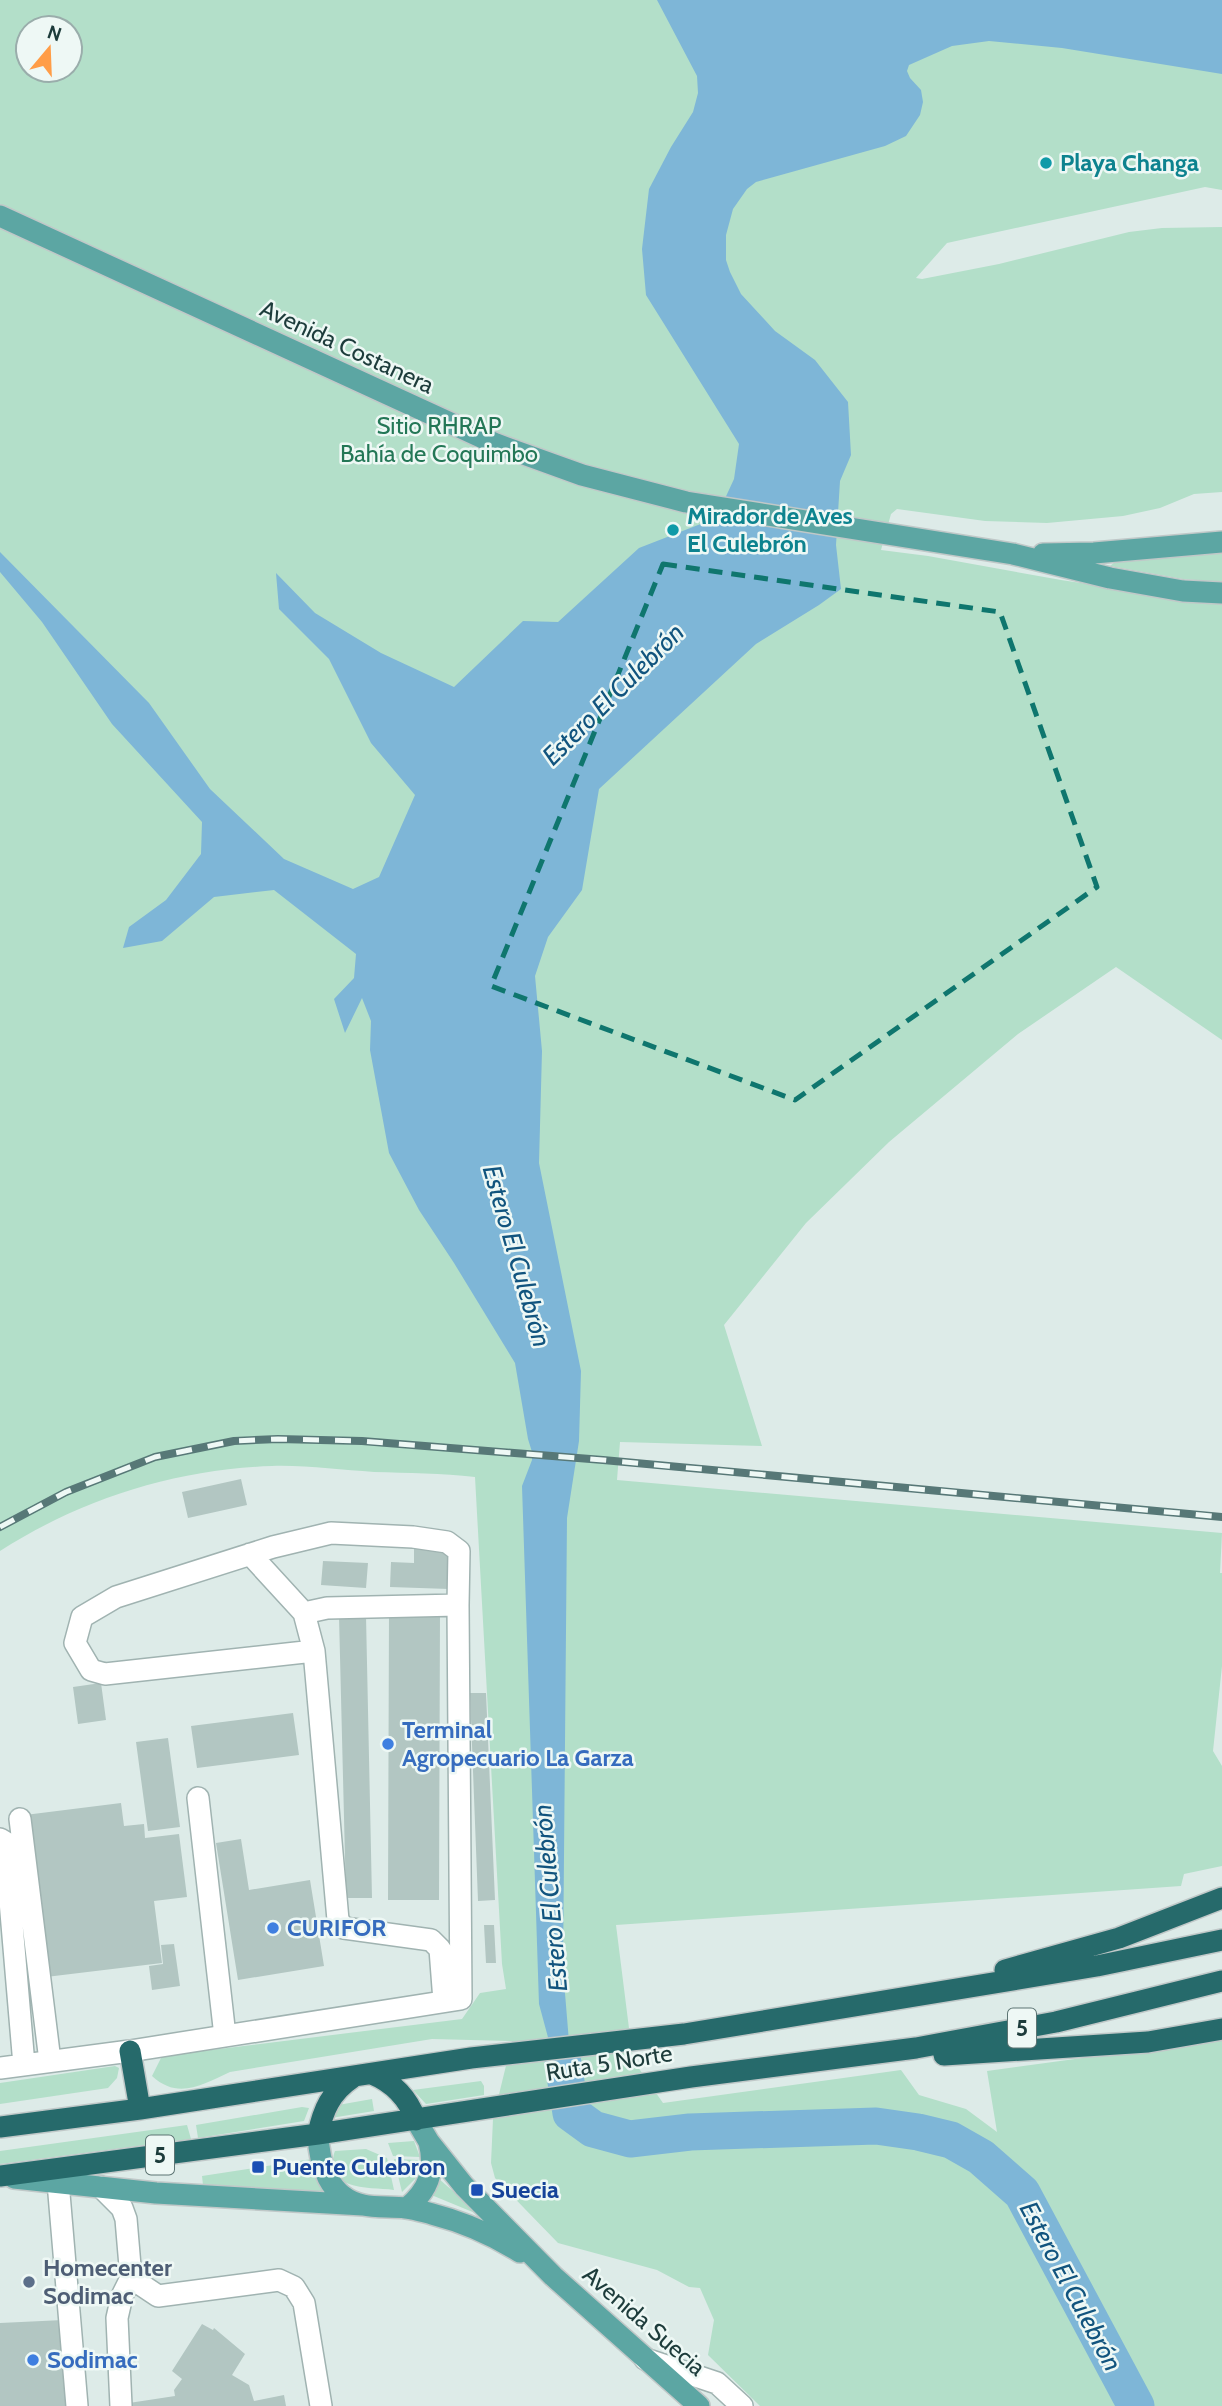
<svg xmlns="http://www.w3.org/2000/svg" width="1222" height="2406" font-family="Cabin,sans-serif">
<style>
.green{fill:#b3dfc9;fill-rule:evenodd}
.water{fill:#7eb6d7}
.lines{fill:none;stroke-linecap:round;stroke-linejoin:round}
.river{stroke:#7eb6d7;stroke-width:37}
.building{fill:#b2c6c2}
.minor-casing{stroke:#a0b3b1;stroke-width:24}
.major-casing{stroke:#c0c8c8;stroke-width:24}
.highway-casing{stroke:#c0c8c8;stroke-width:24}
.minor{stroke:#fff;stroke-width:21}
.major{stroke:#5ca6a3;stroke-width:21}
.highway{stroke:#266a6b;stroke-width:21}
.rail-casing{stroke:#577877;stroke-width:8}
.rail{stroke:#eef8f5;stroke-width:5;stroke-dasharray:16;stroke-linecap:butt}
.marked{fill:none;stroke:#0f766e;stroke-width:5;stroke-dasharray:14 9;stroke-linejoin:round}
.culture-dot{fill:#0f9aa8;stroke:#eef8f5;stroke-width:2.5}
.shop-dot{fill:#3f7fe0;stroke:#eef8f5;stroke-width:2.5}
.transit-dot{fill:#1a4fb4;stroke:#eef8f5;stroke-width:2.5}
.service-dot{fill:#5c6f8a;stroke:#eef8f5;stroke-width:2.5}
.labels{text-anchor:middle;stroke-width:5;stroke-linejoin:round;paint-order:stroke}
.shield{fill:#eef8f5;stroke:#5c7473;stroke-width:2}
.shield-label{font-size:23px;font-weight:bold;fill:#1d3c3b}
.culture-label{font-size:24px;font-weight:bold;fill:#0d838f;stroke:#eef8f5;text-anchor:start}
.street-label{font-size:24px;fill:#1d3c3b;stroke:#eef8f5}
.park-label{font-size:24px;fill:#237756;stroke:#eef8f5}
.shop-label{font-size:24px;font-weight:bold;fill:#366cbe;stroke:#eef8f5;text-anchor:start}
.transit-label{font-size:24px;font-weight:bold;fill:#164399;stroke:#eef8f5;text-anchor:start}
.service-label{font-size:24px;font-weight:bold;fill:#4e5e75;stroke:#eef8f5;text-anchor:start}
.water-label{font-size:26px;font-style:italic;fill:#11547e;stroke:#eef8f5}
</style>
<rect width="100%" height="100%" fill="#ddebe8"/>
<path class="green" d="M0,0H1222V190L1205,187L947,243L916,278L922,279L999,264L1129,232L1162,228L1222,227V492L1194,494L1160,508L1123,516L1047,523L985,521L897,509L891,514L881,550L928,556L1061,580L1222,604V1040L1116,967L1018,1034L889,1142L806,1223L724,1325L762,1446L620,1442L617,1480L1222,1533L1220,1573H1222V1666L1213,1751L1222,1766V1866L1184,1874L1181,1886L616,1925L633,2060L663,2103L901,2070L919,2095L966,2109L997,2132L987,2071L1222,2039V2406H760L708,2355L714,2320L700,2288L689,2287L657,2270L558,2243L495,2178L491,2163L493,2119L512,2041L432,2039L230,2072C202,2085 178,2100 152,2076L162,2056L462,2019L480,1993L506,1989L502,1964L475,1477C442,1473 408,1473 374,1472C341,1470 306,1465 272,1466C176,1469 81,1499 0,1551ZM28,28H70V70H28Z
M1222,548V582L1183,579L1110,566L1115,562Z
M115,2066L119,2068L117,2078L108,2088L0,2104V2083Z
M481,2081L484,2086V2095L426,2104L413,2090Z
M372,2099L374,2111L331,2118L338,2105Z
M302,2107L309,2108L304,2121L198,2138L196,2125Z
M187,2125L191,2139L0,2164V2151Z
M414,2141L420,2157L393,2156L388,2143Z
M366,2149L387,2158L394,2190C380,2188 362,2189 349,2184C336,2180 330,2162 335,2151Z
M312,2159L327,2193L203,2185L202,2176Z
M394,2159L420,2160L416,2178L402,2192Z
M439,2179L476,2211L475,2213L429,2194Z"/>
<path class="water" d="M657,0H1222V74L1062,48L989,41L952,46L909,65L907,71L910,78L921,90L923,102L920,115L906,136L885,146L756,182L747,189L733,209L726,235V260L730,272L741,294L775,331L815,360L848,402L851,455L840,481L836,545L841,589L819,605L756,644L599,789L582,890L548,937L535,976L542,1051L539,1163L581,1371L579,1441L567,1518L563,1969L571,2066V2113L556,2067L539,2004L522,1486L532,1460V1452L528,1439L515,1363L454,1263L419,1210L389,1153L370,1050L371,1021L362,998L345,1033L334,999L354,978L356,954L274,890L214,897L162,941L123,948L129,927L166,900L201,854L202,822L112,724L42,622L0,572V552L149,703L210,789L284,859L353,889L379,877L415,795L371,743L329,659L279,609L276,573L315,613L381,653L454,687L523,621L558,622L639,548L716,518L734,479L739,444L646,295L642,249L649,189L671,147L693,112L698,93L697,76Z"/>
<g class="lines">
<path class="river" d="M563,2063L571,2113L593,2129L630,2139L690,2132L876,2126L918,2132L951,2140L981,2157L1022,2193L1136,2406"/>
</g>
<path class="building" d="M241,1479L247,1505L188,1518L182,1492Z
M414,1547L451,1549L449,1589L390,1587L391,1562L414,1563Z
M323,1561L368,1563L366,1588L321,1585Z
M389,1612H440L439,1900H388Z
M339,1616H366L372,1898H346Z
M101,1683L106,1720L78,1724L73,1687Z
M470,1693H486L495,1900L478,1901Z
M293,1713L299,1755L197,1768L191,1726Z
M168,1738L180,1827L148,1831L136,1742Z
M121,1803L124,1826L144,1824L145,1838L179,1834L187,1897L154,1901L162,1963L46,1977L25,1815Z
M241,1839L249,1890L310,1880L324,1966L238,1980L216,1843Z
M484,1925H494L496,1963H486Z
M174,1944L180,1986L152,1990L149,1966L163,1964L161,1945Z
M63,2320L69,2406H0V2323Z
M202,2324L213,2330L214,2328L245,2354L232,2375L249,2385L254,2401L284,2395L286,2406H129V2403L175,2396L174,2390L182,2379L172,2371Z"/>
<g class="lines">
<g class="minor-casing">
<path id="minor" d="M250,1554L304,1613
M314,1651L105,1674L91,1670L75,1643L82,1617L116,1597L273,1547L331,1533L413,1537L447,1542L459,1551L458,1605
M198,1798L225,2036
M20,1819L50,2061
M0,1839L5,1842L24,2065
M0,2068L130,2051L461,1999L458,1605L327,1608L304,1613L314,1651L338,1920L344,1928L431,1940L440,1949L444,2001
M58,2182L77,2406
M101,2187L122,2208L126,2219L131,2278L122,2296L117,2318L121,2406
M131,2278L158,2296L279,2280L294,2287L304,2303L321,2406
M645,2359L717,2383L742,2406"/>
</g>
<g class="major-casing">
<path id="major" d="M0,216L496,444L582,475L686,502L1013,554L1110,578L1183,591L1222,593
M1043,554L1094,553L1222,542
M416,2120L429,2142L464,2186L553,2276L699,2406
M318,2134C319,2164 329,2198 363,2205C377,2208 392,2206 406,2208C415,2209 424,2212 432,2214C463,2222 493,2235 520,2252
M14,2178L156,2193L363,2205
M407,2208C429,2190 436,2169 429,2142"/>
</g>
<g class="highway-casing">
<path id="highway" d="M1005,1970L1119,1938L1222,1898
M130,2051L140,2109
M944,2055L1148,2042L1222,2029
M372,2074C394,2083 408,2098 416,2120
M0,2127L140,2109L471,2058L684,2034L1097,1966L1222,1940
M318,2134C323,2110 331,2092 352,2078
M0,2176L318,2134L691,2077L916,2048L1056,2022L1222,1981"/>
</g>
<use href="#minor" class="minor"/>
<use href="#major" class="major"/>
<use href="#highway" class="highway"/>
<g class="rail-casing">
<path id="rail" d="M0,1527L66,1492L155,1457L234,1441L278,1439L362,1441L603,1460L1222,1517"/>
</g>
<use href="#rail" class="rail"/>
</g>
<path class="marked" d="M663,564L1000,612L1097,887L795,1100L491,986Z"/>
<g class="culture-dot">
<circle cx="1046" cy="163" r="7"/>
<circle cx="673" cy="530" r="7"/>
</g>
<g class="shop-dot">
<circle cx="388" cy="1744" r="7"/>
<circle cx="273" cy="1928" r="7"/>
<circle cx="33" cy="2360" r="7"/>
</g>
<g class="transit-dot">
<rect x="251" y="2160" width="14" height="14" rx="3.5"/>
<rect x="470" y="2183" width="14" height="14" rx="3.5"/>
</g>
<circle class="service-dot" cx="29" cy="2282" r="7"/>
<g class="labels">
<g class="shield">
<rect x="1008" y="2008.5" width="28" height="39" rx="5"/>
<rect x="146" y="2135.5" width="28" height="39" rx="5"/>
</g>
<g class="shield-label">
<text x="1022" y="2036">5</text>
<text x="160" y="2163">5</text>
</g>
<g class="culture-label">
<text x="1060" y="171">Playa Changa</text>
<text x="687" y="524">Mirador de Aves<tspan x="687" dy="28">El Culebrón</tspan></text>
</g>
<g class="street-label">
<text transform="translate(347 347) rotate(25)" y="8">Avenida Costanera</text>
<text transform="translate(609 2063) rotate(-9)" y="8">Ruta 5 Norte</text>
<text transform="translate(644 2321) rotate(41)" y="8">Avenida Suecia</text>
</g>
<g class="park-label">
<text x="439" y="434">Sitio RHRAP<tspan x="439" dy="28">Bahía de Coquimbo</tspan></text>
</g>
<g class="shop-label">
<text x="402" y="1738">Terminal<tspan x="402" dy="28">Agropecuario La Garza</tspan></text>
<text x="287" y="1936">CURIFOR</text>
<text x="47" y="2368">Sodimac</text>
</g>
<g class="transit-label">
<text x="272" y="2175">Puente Culebron</text>
<text x="491" y="2198">Suecia</text>
</g>
<g class="service-label">
<text x="43" y="2276">Homecenter<tspan x="43" dy="28">Sodimac</tspan></text>
</g>
<g class="water-label">
<text transform="translate(613 694) rotate(-45)" y="9">Estero El Culebrón</text>
<text transform="translate(517 1256) rotate(74)" y="9">Estero El Culebrón</text>
<text transform="translate(550 1898) rotate(-95)" y="9">Estero El Culebrón</text>
<text transform="translate(1071 2286) rotate(62)" y="9">Estero El Culebrón</text>
</g>
</g>
<g transform="translate(49 49) rotate(19)"><circle r="33" fill="#eef8f5" stroke="#9aadab" stroke-width="2"/>
<path d="M0-5L12 26L0 18L-12 26Z" fill="#ff9d47"/>
<text y="-10" font-size="19" font-weight="bold" text-anchor="middle" fill="#1d3c3b">N</text>
</g>
</svg>
